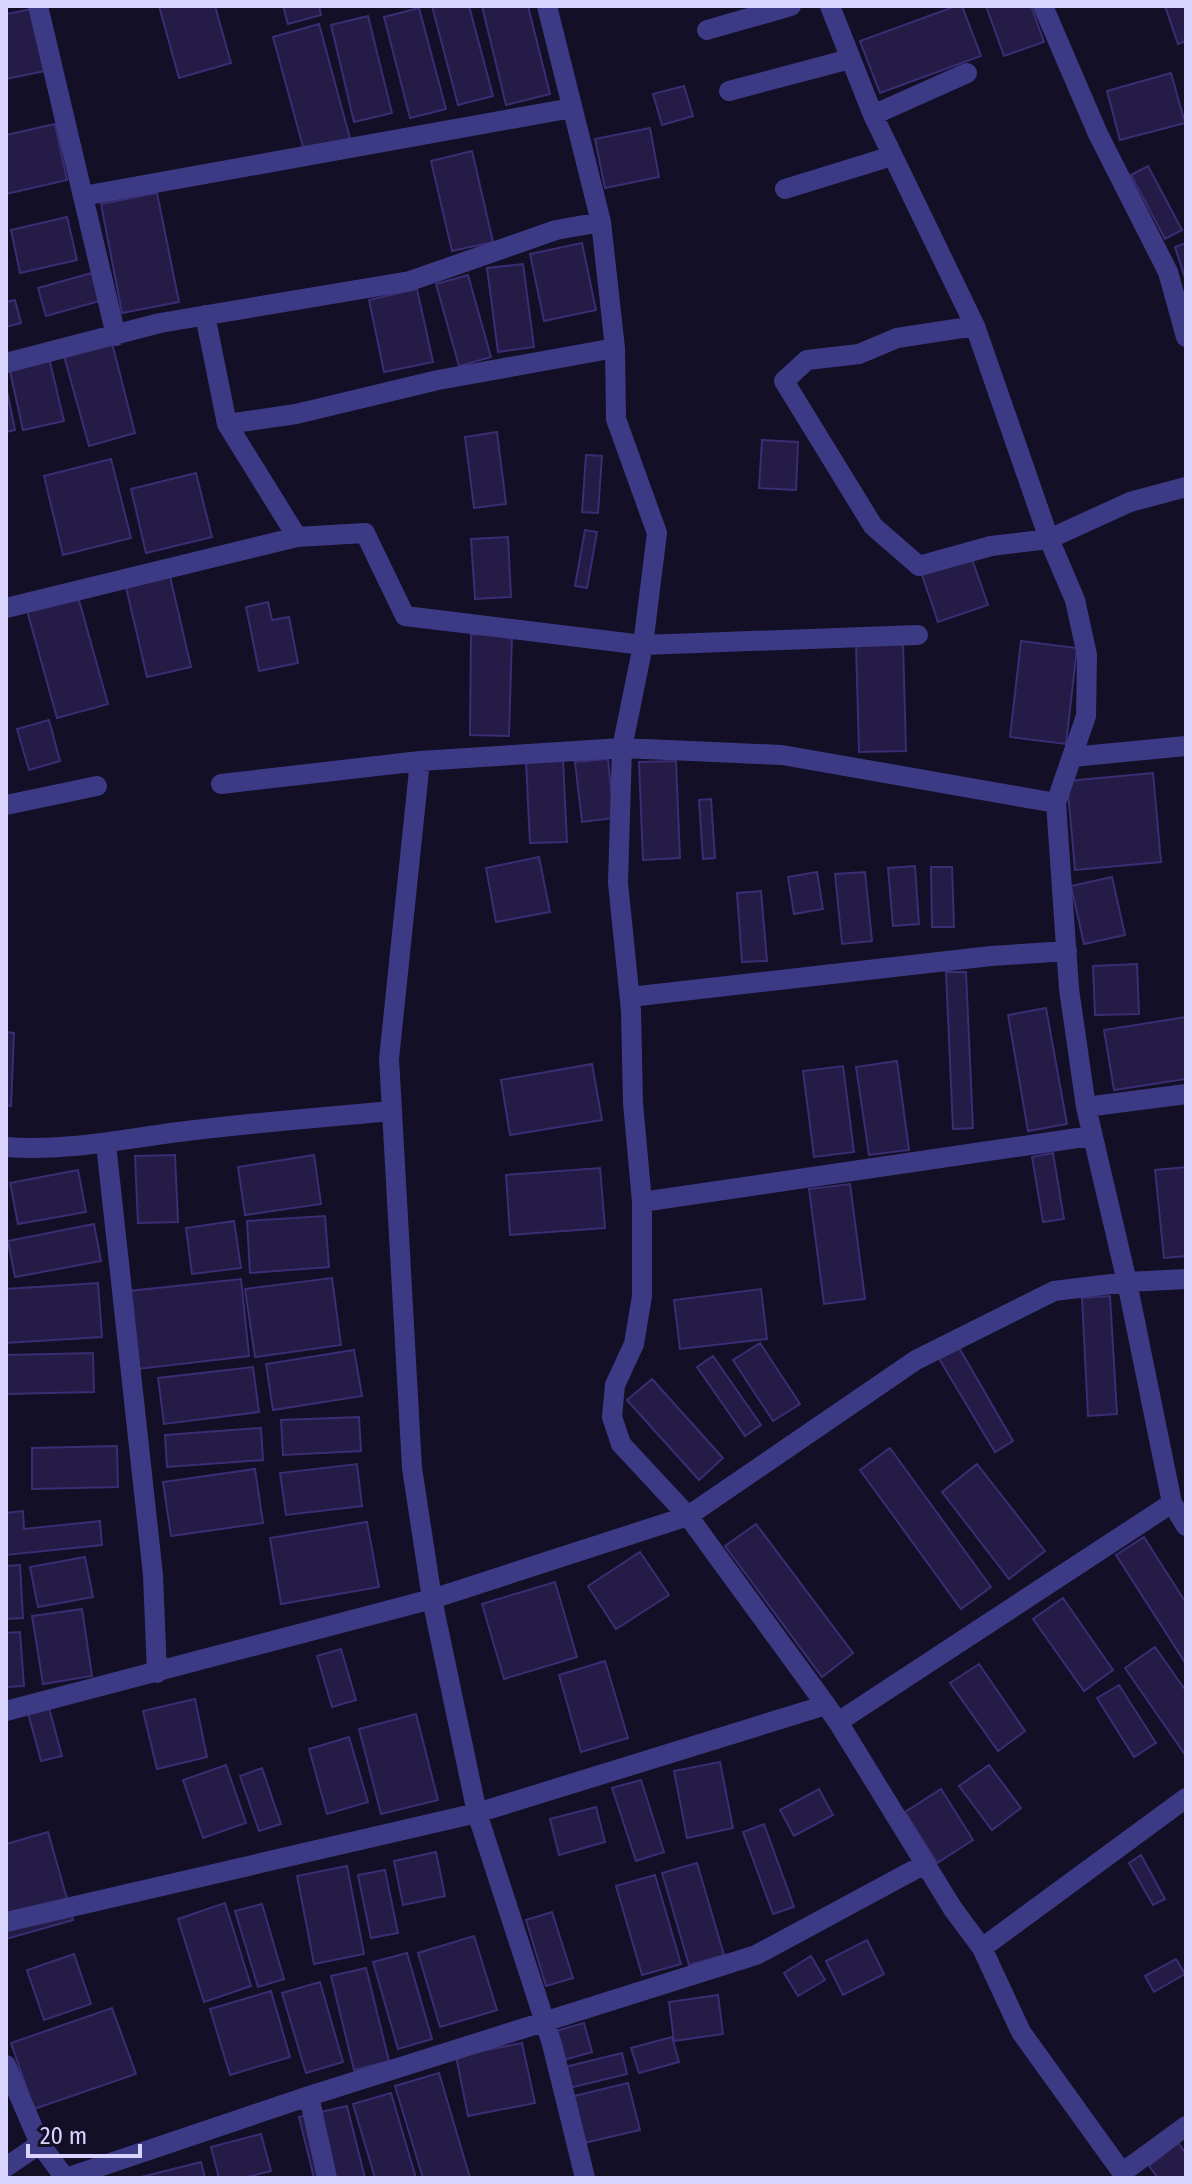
<svg xmlns="http://www.w3.org/2000/svg" width="1192" height="2184" font-family="'Fira Sans Condensed',sans-serif">
<style>
.building{fill:#241b47;stroke:#3b2d73;stroke-width:2}
.lines{fill:none;stroke-linecap:round;stroke-linejoin:round}
.street{stroke:#3d3a85;stroke-width:20}
</style>
<rect width="100%" height="100%" fill="#130f26"/>
<path class="building" d="M159,6H215L231,63L179,78Z
M283,6H319L321,15L288,24Z
M432,6H469L493,96L458,105Z
M482,6H528L550,94L506,105Z
M956,6H962L981,56L880,93L860,41Z
M986,6H1031L1044,42L1004,56Z
M1165,6H1186V41L1178,44Z
M419,8L446,109L410,118L384,17Z
M32,9L45,71L6,79V14Z
M368,16L392,113L354,122L331,25Z
M319,24L351,142L305,154L273,37Z
M1171,73L1185,123L1120,140L1107,91Z
M684,86L693,116L662,125L653,94Z
M55,124L67,180L6,194V135Z
M650,128L659,177L605,188L595,139Z
M472,151L493,242L452,251L431,161Z
M1148,166L1182,230L1165,239L1131,175Z
M157,193L179,302L122,313L101,204Z
M67,217L77,260L20,273L11,230Z
M582,243L596,310L544,321L530,254Z
M1186,243V281L1175,247Z
M523,264L534,347L498,352L487,268Z
M95,272L103,300L46,316L38,288Z
M468,275L491,357L459,366L436,284Z
M417,289L433,362L384,372L369,300Z
M15,300L21,323L6,327V302Z
M112,343L135,433L89,446L64,356Z
M49,358L64,421L23,430L9,367Z
M6,386L15,430L6,432Z
M497,432L506,504L474,508L465,437Z
M762,440L798,442L796,490L759,488Z
M586,455L602,456L598,513L582,512Z
M111,459L131,538L63,555L44,476Z
M196,473L212,537L146,553L131,489Z
M585,530L597,532L587,588L575,586Z
M508,537L511,597L475,599L471,539Z
M972,559L988,605L938,622L922,575Z
M169,572L191,667L147,677L125,583Z
M77,593L108,704L57,718L26,607Z
M268,602L272,620L289,617L298,663L259,671L246,607Z
M471,634L512,635L509,736L470,735Z
M1021,641L1077,648L1066,744L1010,737Z
M903,642L906,751L859,752L856,643Z
M49,720L60,761L29,770L17,729Z
M608,759L614,818L582,822L575,762Z
M563,760L567,842L530,843L526,762Z
M676,761L680,858L643,860L639,762Z
M1153,773L1161,862L1075,870L1067,781Z
M711,799L715,858L703,859L699,800Z
M539,857L550,912L496,922L486,868Z
M915,866L919,924L893,926L888,868Z
M931,867H952L954,927H932Z
M817,872L823,909L794,914L788,877Z
M865,872L872,941L842,944L835,874Z
M1112,877L1125,935L1084,944L1071,886Z
M761,891L767,961L742,962L737,893Z
M1137,964L1139,1014L1095,1015L1093,966Z
M946,972H966L973,1128L953,1129Z
M1046,1008L1067,1124L1028,1131L1008,1015Z
M1186,1017V1079L1114,1090L1104,1030Z
M6,1032L14,1033L11,1106L6,1105Z
M897,1061L909,1150L869,1155L856,1067Z
M592,1064L602,1120L510,1135L501,1080Z
M843,1066L854,1152L814,1157L803,1071Z
M1053,1153L1064,1219L1043,1222L1032,1157Z
M175,1155L178,1222L138,1223L135,1156Z
M314,1155L321,1204L245,1215L238,1167Z
M1186,1167V1256L1164,1258L1155,1170Z
M600,1168L605,1228L510,1235L506,1175Z
M78,1170L86,1212L18,1224L10,1183Z
M850,1184L865,1299L824,1304L809,1189Z
M325,1216L329,1267L250,1273L247,1221Z
M234,1221L241,1268L192,1274L186,1228Z
M94,1224L101,1261L15,1277L8,1241Z
M332,1278L341,1345L255,1357L245,1289Z
M241,1279L249,1356L138,1369L129,1291Z
M98,1283L102,1337L6,1343V1289Z
M761,1289L767,1339L680,1349L674,1300Z
M1110,1296L1117,1414L1088,1416L1082,1298Z
M760,1343L800,1404L773,1421L733,1360Z
M958,1346L1013,1441L995,1452L938,1357Z
M354,1350L362,1396L273,1410L266,1364Z
M93,1353L94,1392L6,1394V1355Z
M713,1356L761,1425L745,1436L697,1367Z
M253,1367L259,1412L164,1424L158,1378Z
M652,1379L723,1458L699,1480L627,1400Z
M359,1417L361,1451L283,1455L281,1420Z
M261,1428L263,1460L167,1467L165,1435Z
M117,1446L118,1487L32,1489V1448Z
M890,1448L991,1587L961,1609L860,1470Z
M357,1464L362,1506L286,1515L280,1473Z
M977,1464L1045,1551L1009,1579L942,1492Z
M255,1469L263,1523L171,1536L163,1482Z
M23,1511L24,1529L100,1521L102,1545L6,1555V1513Z
M367,1522L379,1587L281,1604L270,1538Z
M756,1524L853,1653L822,1677L725,1546Z
M1144,1537L1186,1603V1664L1116,1555Z
M640,1552L669,1595L616,1629L588,1586Z
M85,1557L93,1597L38,1607L30,1567Z
M20,1565L23,1618L6,1619V1566Z
M555,1582L577,1657L504,1679L482,1604Z
M1063,1598L1113,1670L1084,1691L1033,1619Z
M82,1609L92,1676L43,1684L32,1616Z
M20,1632L24,1686L6,1687V1633Z
M1155,1647L1186,1691V1756L1125,1668Z
M341,1649L356,1700L332,1707L317,1656Z
M605,1661L628,1738L581,1752L559,1675Z
M979,1664L1025,1731L998,1751L950,1683Z
M1119,1685L1156,1743L1134,1757L1097,1698Z
M195,1699L207,1757L157,1769L143,1711Z
M49,1708L62,1756L41,1761L28,1713Z
M416,1714L438,1800L381,1814L359,1729Z
M349,1737L368,1802L327,1814L309,1749Z
M720,1762L733,1828L687,1838L674,1771Z
M226,1765L246,1823L203,1838L183,1780Z
M989,1765L1021,1808L992,1830L959,1786Z
M262,1768L281,1824L259,1831L240,1776Z
M641,1780L664,1852L636,1861L612,1788Z
M819,1789L833,1815L794,1836L780,1810Z
M941,1789L973,1840L937,1863L905,1812Z
M596,1807L605,1842L559,1855L550,1819Z
M764,1824L794,1907L773,1914L743,1832Z
M48,1832L73,1920L6,1939V1844Z
M436,1852L445,1896L403,1905L394,1861Z
M1141,1855L1165,1899L1153,1905L1129,1863Z
M697,1863L724,1955L689,1965L662,1873Z
M347,1866L364,1954L314,1964L297,1876Z
M385,1870L398,1933L371,1938L358,1875Z
M655,1875L681,1964L642,1975L616,1886Z
M225,1903L251,1986L204,2002L178,1919Z
M262,1904L284,1979L258,1987L235,1911Z
M552,1912L573,1978L546,1986L526,1920Z
M474,1936L497,2010L440,2027L418,1953Z
M867,1940L884,1974L843,1995L826,1961Z
M407,1953L432,2039L398,2049L373,1962Z
M74,1954L91,2004L44,2020L27,1970Z
M811,1956L825,1980L798,1996L784,1973Z
M1176,1959L1185,1974L1154,1992L1145,1976Z
M366,1968L389,2061L354,2070L331,1976Z
M320,1982L343,2062L306,2073L282,1993Z
M271,1991L290,2057L230,2075L210,2009Z
M718,1995L723,2034L674,2041L669,2002Z
M112,2008L136,2074L34,2109L11,2043Z
M584,2023L592,2052L560,2061L552,2032Z
M672,2037L679,2062L639,2073L631,2048Z
M522,2043L535,2103L468,2116L456,2056Z
M622,2053L627,2074L569,2088L565,2067Z
M439,2073L470,2178H423L395,2086Z
M628,2083L640,2130L584,2143L574,2096Z
M391,2093L416,2178H375L353,2104Z
M347,2106L365,2178H314L299,2117Z
M261,2134L271,2171L243,2178H219L211,2147Z
M1178,2143L1186,2153V2178H1158L1149,2166Z
M201,2162L205,2178H137Z"/>
<g class="lines">
<path class="street" d="M38,6L116,336
M547,6L601,222
M830,6L873,115L975,326L897,338L859,354L807,360L784,381L873,526L919,566L991,546L1049,539L1130,502L1186,487
M1043,6L1098,134L1168,272L1186,337
M707,30L791,6
M729,91L850,59
M873,115L967,73
M785,189L892,156
M83,196L572,108
M205,315L227,424
M975,326L1049,539L1075,600L1087,655L1086,716L1056,803L1069,989L1086,1107L1127,1282L1054,1291L916,1360L688,1516L621,1444L612,1417L615,1385L634,1344L642,1296V1202L1091,1136
M6,363L160,323L410,281L556,230L601,222L615,348L616,419L657,533L643,645L622,748L618,883L631,1011L633,1103L642,1202
M297,537L227,424L296,414L438,380L615,348
M6,608L297,537L365,533L405,616L643,645L918,635
M1072,757L1186,746
M221,784L420,761L622,748L782,755L1056,803
M6,805L97,786
M630,997L991,956L1067,951
M1086,1107L1186,1094
M392,1111L389,1059L420,761
M106,1144L153,1575L157,1673
M6,1147C70,1152 132,1137 195,1130C261,1122 326,1117 392,1111L412,1468L432,1599L6,1711
M1186,1279L1127,1282L1172,1503L1186,1526
M826,1705L477,1813L432,1599L688,1516L826,1705L838,1722L953,1909L982,1948L1021,2032L1126,2178
M838,1722L1172,1503
M6,1922L477,1813L552,2044L585,2178
M982,1948L1186,1798
M6,2065L40,2144L65,2178
M309,2096L327,2178
M6,2167L40,2144
M1123,2172L1186,2126
M66,2178L309,2096L756,1955L925,1864"/>
</g>
<rect width="1192" height="2184" fill="none" stroke="#d9d4ff" stroke-width="16"/>
<path d="M28 2144v12h112v-12" fill="none" stroke="#d9d4ff" stroke-width="4"/>
<text x="40" y="2144" font-size="24" fill="#d9d4ff" stroke="#130f26" stroke-width="6" paint-order="stroke">20 m</text>
</svg>
